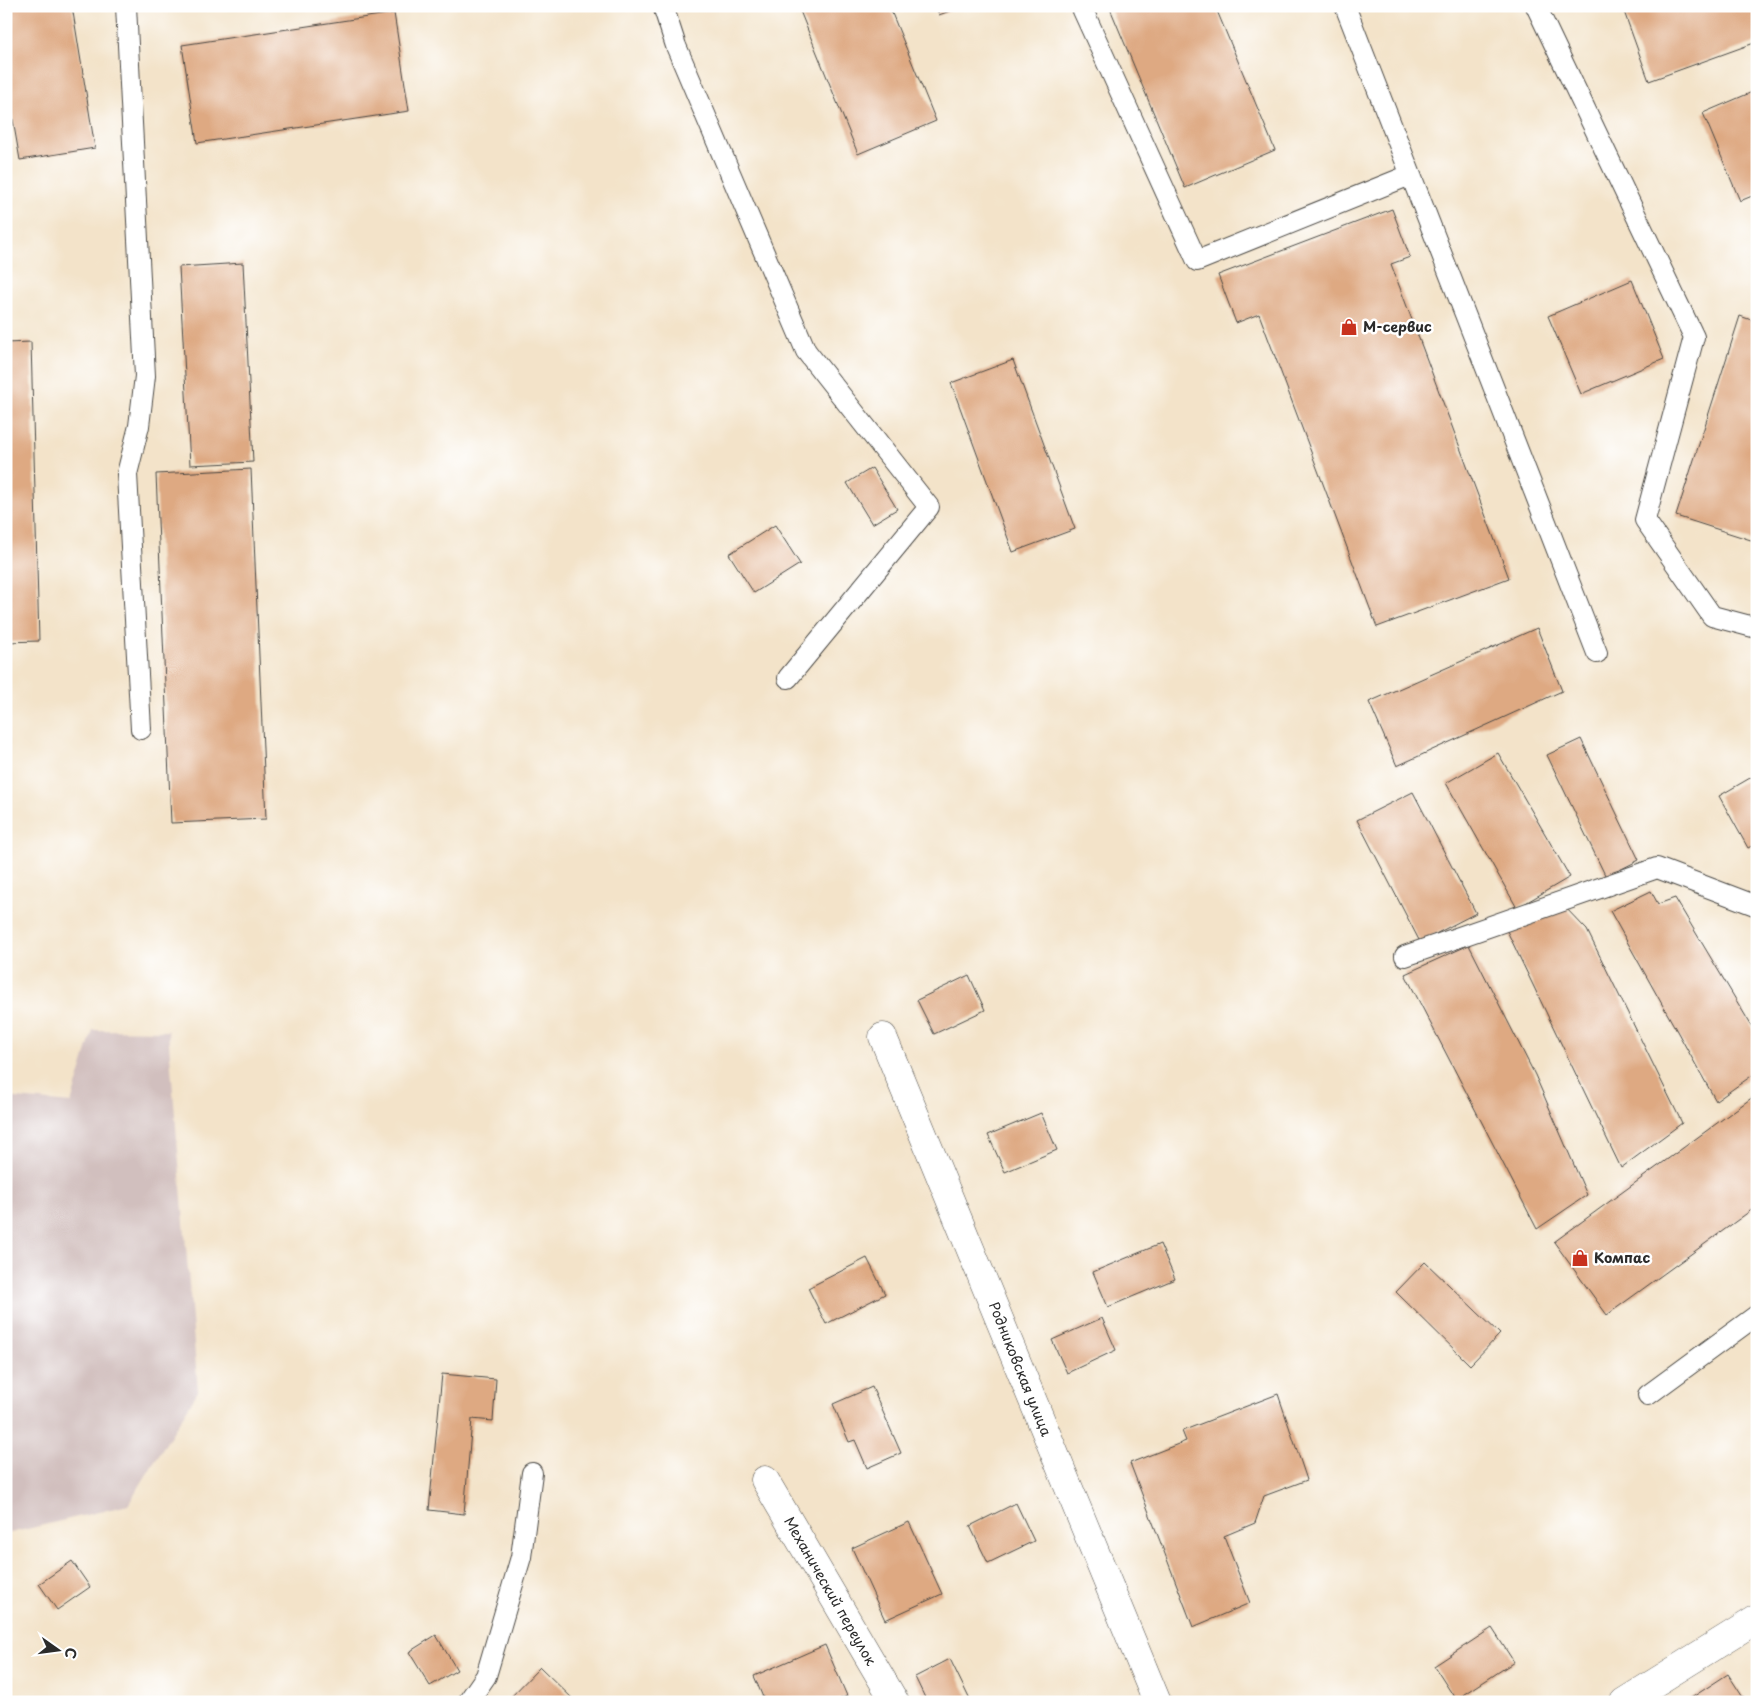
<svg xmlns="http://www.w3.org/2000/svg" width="1763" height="1708" font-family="'Playpen Sans',sans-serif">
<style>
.industrial{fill:#d1bfbe}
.building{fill:#dea982}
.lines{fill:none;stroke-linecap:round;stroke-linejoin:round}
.service-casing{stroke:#494743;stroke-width:22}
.minor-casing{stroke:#494743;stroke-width:29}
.service{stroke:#fff;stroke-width:20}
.minor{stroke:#fff;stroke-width:28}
.labels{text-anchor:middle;stroke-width:5;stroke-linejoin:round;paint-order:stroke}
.poi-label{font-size:14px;font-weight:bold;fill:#2b2b2b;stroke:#fff;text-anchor:start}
.street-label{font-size:14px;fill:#2b2b2b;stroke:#fff}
</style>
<rect width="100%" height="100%" fill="#fff"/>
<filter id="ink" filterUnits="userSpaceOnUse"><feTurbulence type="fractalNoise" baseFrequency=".02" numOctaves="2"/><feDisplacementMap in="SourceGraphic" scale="10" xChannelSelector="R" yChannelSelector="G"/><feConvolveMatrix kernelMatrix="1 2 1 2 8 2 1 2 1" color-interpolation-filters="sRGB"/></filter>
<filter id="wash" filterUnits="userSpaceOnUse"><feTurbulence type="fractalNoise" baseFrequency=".0096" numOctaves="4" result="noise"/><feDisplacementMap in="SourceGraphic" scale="20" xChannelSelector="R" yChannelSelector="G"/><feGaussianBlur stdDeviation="1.12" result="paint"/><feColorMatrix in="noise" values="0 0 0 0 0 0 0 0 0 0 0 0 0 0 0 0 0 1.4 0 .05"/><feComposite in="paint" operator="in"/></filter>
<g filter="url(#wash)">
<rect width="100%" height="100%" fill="#f3e3c9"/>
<path class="industrial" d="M93,1030L168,1031L198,1391L128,1505L6,1534V1097L71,1103Z"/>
<g id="blocks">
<path class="building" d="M6,6H72L95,148L20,160L6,80Z
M798,6H889L936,121L858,154Z
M936,6H963L939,15Z
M1109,6H1215L1275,150L1185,188Z
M1622,6H1757V42L1649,81Z
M394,13L409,111L197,143L182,45Z
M1757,90V194L1740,201L1703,113Z
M1392,209L1410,257L1391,264L1509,578L1377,627L1259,314L1236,323L1218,275Z
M243,263L253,462L190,465L179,267Z
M1632,280L1664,359L1581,394L1548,316Z
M1740,316L1757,322V542L1676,516Z
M31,342L39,641L6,642V343Z
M1013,360L1075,529L1013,552L951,383Z
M872,468L897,509L872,524L847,483Z
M251,469L266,819L171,823L156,474Z
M775,525L800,564L754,593L729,554Z
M1537,628L1562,691L1397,766L1369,702Z
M1581,739L1639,860L1606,877L1547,755Z
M1498,753L1570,877L1517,908L1446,783Z
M1757,774V843L1748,848L1719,796Z
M1413,792L1476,913L1420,942L1357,820Z
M1651,891L1658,904L1675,898L1757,1035V1072L1716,1101L1610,911Z
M1563,905L1587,930L1682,1123L1621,1168L1507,931Z
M1469,945L1535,1075L1587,1195L1537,1229L1405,974Z
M969,975L985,1010L934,1034L917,1000Z
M1757,1094V1206L1607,1315L1554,1242Z
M1041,1113L1057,1150L1005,1172L988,1135Z
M1160,1244L1175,1279L1108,1307L1093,1272Z
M867,1258L885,1294L826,1324L808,1288Z
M1425,1262L1500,1334L1470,1365L1396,1292Z
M1102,1318L1116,1350L1067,1373L1052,1340Z
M442,1374L496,1379L493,1421L472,1419L464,1514L429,1510Z
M872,1387L901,1453L867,1468L855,1440L849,1442L833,1404Z
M1278,1394L1307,1480L1264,1496L1255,1523L1224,1536L1250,1603L1193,1627L1130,1463L1186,1441L1182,1431Z
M1016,1503L1034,1541L988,1563L970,1526Z
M909,1522L942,1594L885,1620L852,1548Z
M72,1561L90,1587L57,1610L39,1584Z
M1492,1628L1514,1662L1456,1700L1434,1666Z
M436,1635L457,1670L430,1686L409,1652Z
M825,1645L847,1696L834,1702H765L754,1676Z
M950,1659L971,1702H927L915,1677Z
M540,1667L576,1702H506Z
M1728,1674L1746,1702H1685Z"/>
</g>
</g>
<g filter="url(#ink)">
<use href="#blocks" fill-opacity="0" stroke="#494743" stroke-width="1"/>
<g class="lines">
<g class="service-casing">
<path id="service" d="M126,6L145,376L139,426L127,474L141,729
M663,6L676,46L806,351L929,507L788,678
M1081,6L1197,261L1410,175
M1345,6L1597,653
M1536,6L1694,337L1645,520L1712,616L1757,628
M1405,956L1657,868L1757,906
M1648,1395L1757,1315
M468,1702L486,1676L521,1557L532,1473"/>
</g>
<g class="minor-casing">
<path id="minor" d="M883,1037L1157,1702
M765,1480L895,1702
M1624,1702L1757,1619"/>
</g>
<use href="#service" class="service"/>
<use href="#minor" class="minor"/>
</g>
</g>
<defs>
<g id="shop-bare" transform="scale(1.35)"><path d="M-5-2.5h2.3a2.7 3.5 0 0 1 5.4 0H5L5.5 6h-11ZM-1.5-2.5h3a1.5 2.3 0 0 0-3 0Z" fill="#c8321e" stroke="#fff" stroke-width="2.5" paint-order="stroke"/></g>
</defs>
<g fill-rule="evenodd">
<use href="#shop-bare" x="1349" y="327"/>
<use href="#shop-bare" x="1580" y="1258"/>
</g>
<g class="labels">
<g class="poi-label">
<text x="1363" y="332">М-сервис</text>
<text x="1594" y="1263">Компас</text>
</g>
<g class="street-label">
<text transform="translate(1020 1369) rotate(68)" y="5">Родниковская улица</text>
<text transform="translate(830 1591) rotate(60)" y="5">Механический переулок</text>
</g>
</g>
<rect width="1763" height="1708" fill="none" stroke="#fff" stroke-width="25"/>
<g transform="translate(58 1650) rotate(104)" stroke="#ffffff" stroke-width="4" paint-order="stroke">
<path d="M0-4L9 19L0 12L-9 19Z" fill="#2b2b2b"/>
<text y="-8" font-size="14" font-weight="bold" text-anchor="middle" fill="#2b2b2b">С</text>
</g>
</svg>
